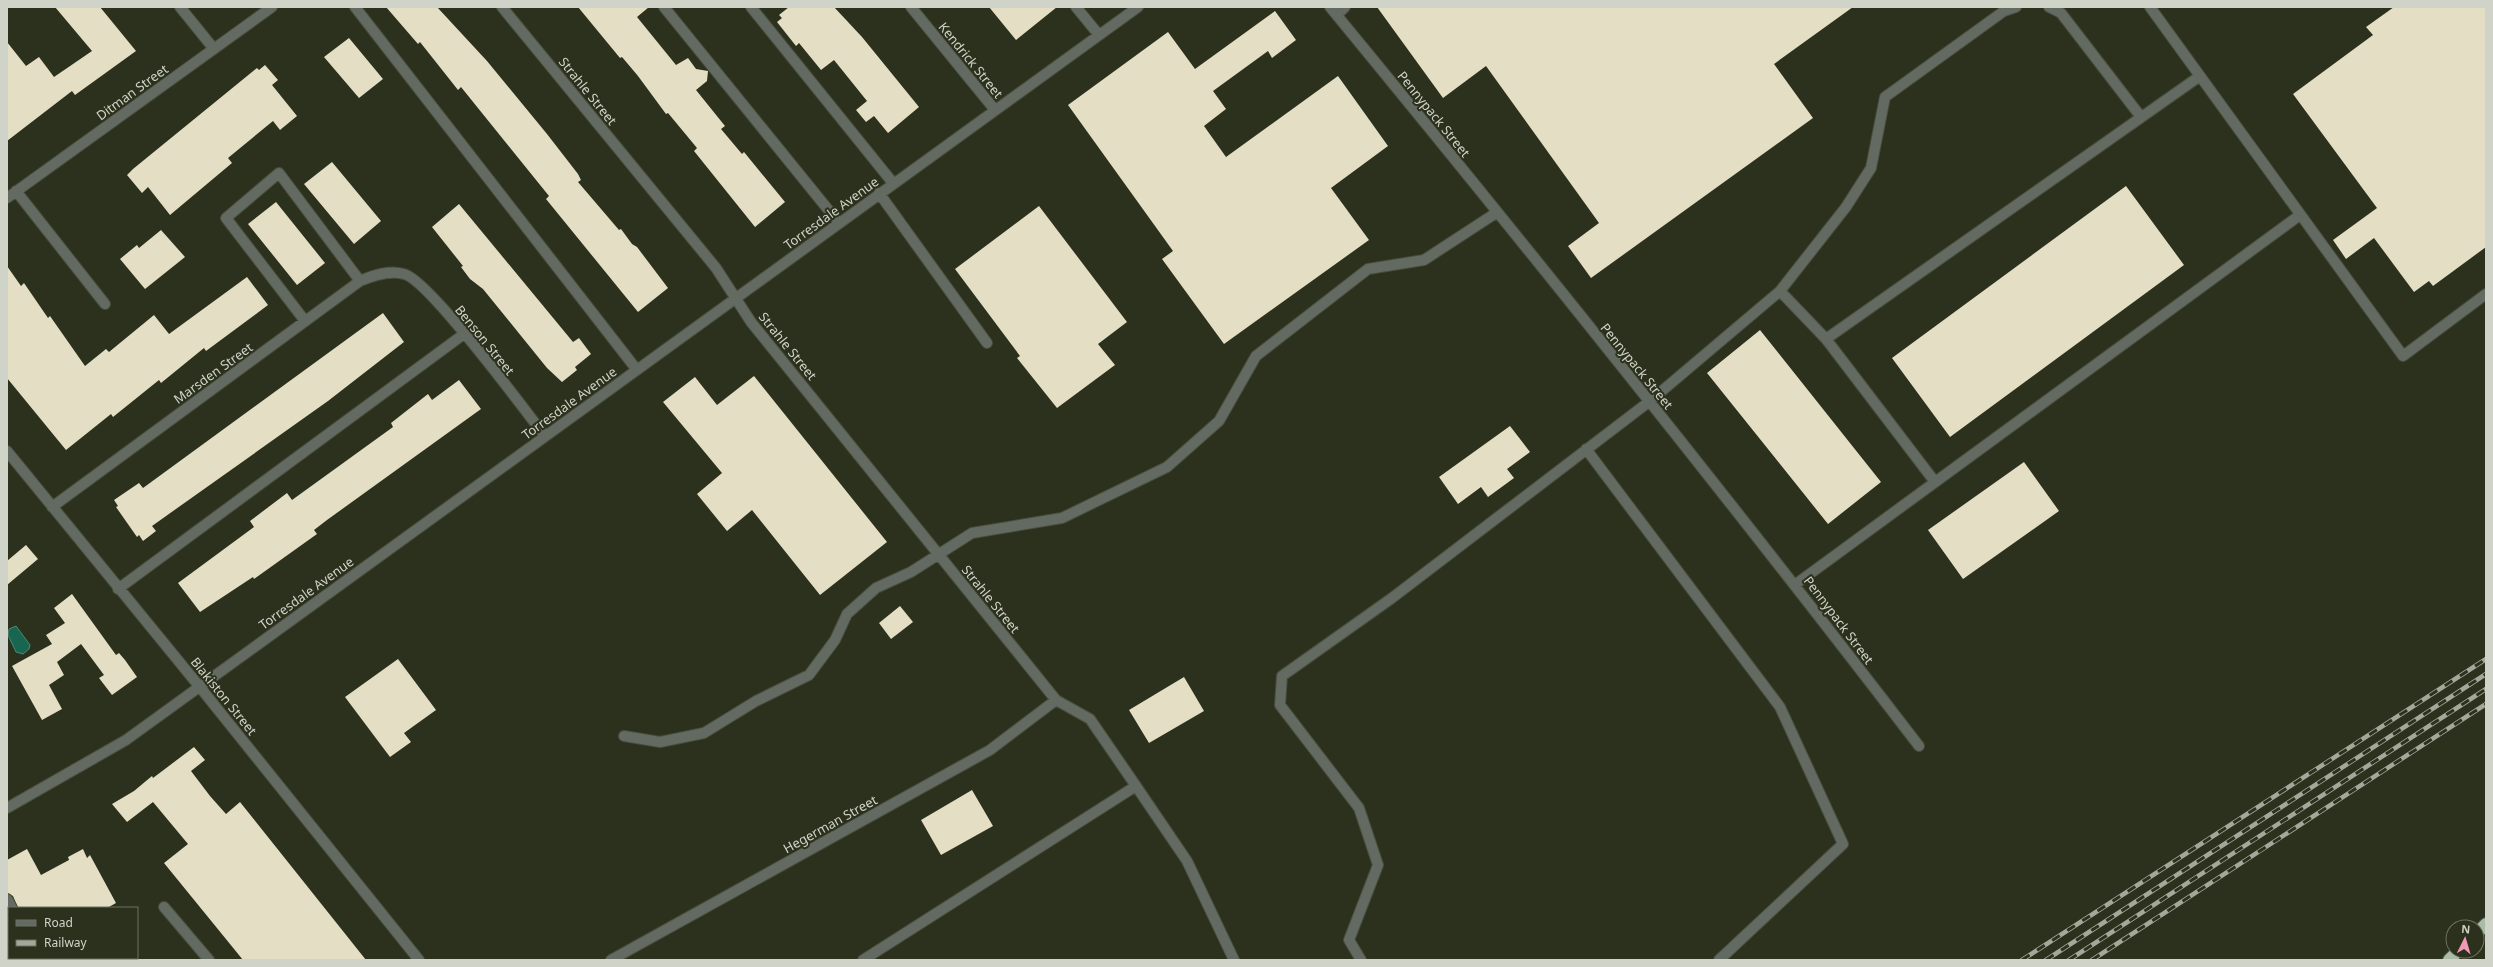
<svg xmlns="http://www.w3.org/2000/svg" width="2493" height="967" font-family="'Noto Sans',sans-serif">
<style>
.water{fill:#186650;stroke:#4f8774}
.building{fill:#e4dec4}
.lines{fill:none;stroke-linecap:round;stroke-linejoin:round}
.minor-casing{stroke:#494e3c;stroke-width:12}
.highway-casing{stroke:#494e3c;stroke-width:14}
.minor{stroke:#626a62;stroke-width:10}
.highway{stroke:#a8bca8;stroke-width:12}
.rail-casing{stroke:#a4a89a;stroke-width:4.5}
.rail{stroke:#2b311d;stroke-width:3;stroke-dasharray:9;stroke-linecap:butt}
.labels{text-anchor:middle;stroke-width:4;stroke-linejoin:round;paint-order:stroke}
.street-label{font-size:13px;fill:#d0d4c8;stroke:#2b311d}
</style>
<rect width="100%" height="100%" fill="#2b311d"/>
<path class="water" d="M16,626L30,645L29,649L23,654L16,652L8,635L9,629Z"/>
<path class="building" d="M55,7H100L136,51L75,95L72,91L7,141V42L26,66L39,57L54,77L92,51Z
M386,7H437L487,61L547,134L578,174L581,180L578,182L619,230L621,229L632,244L637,247L668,288L638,312L546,199L549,196L461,87L458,90L420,42L418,44Z
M578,7H649L637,17L676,65L688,58L696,69L708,71L707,81L696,90L725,126L721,129L742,154L744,152L785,202L755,227L694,151L697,148L668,113L666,114L638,76L622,57L620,58Z
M789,7H834L862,37L919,107L888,133L874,116L866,122L856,110L867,101L834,60L821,70L799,43L796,46L777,22L782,18L779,15Z
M989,7H1057L1016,40Z
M1377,7H1853L1774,64L1813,118L1591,278L1568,246L1599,223L1486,66L1443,98Z
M2394,7H2486V247L2433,286L2429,281L2414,292L2374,238L2346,259L2333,240L2377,208L2293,94L2373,35L2366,27Z
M1275,11L1296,40L1272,58L1268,51L1213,91L1226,109L1204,126L1226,157L1338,76L1388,146L1331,188L1369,240L1224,344L1162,259L1173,251L1068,105L1168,32L1195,69Z
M349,38L383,79L359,98L324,57Z
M265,65L278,80L272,85L297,116L280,130L273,121L228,158L232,163L170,215L148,187L142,193L127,175L133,169L257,68L259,70Z
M332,162L381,221L354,244L304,184Z
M2126,186L2184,265L1950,437L1892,358Z
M276,202L325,263L297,285L248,224Z
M459,204L573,342L579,338L591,354L575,367L577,370L562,382L547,368L483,289L470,279L461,267L463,266L432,227Z
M1039,206L1127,322L1098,344L1115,365L1057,408L1017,358L1020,356L955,269Z
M161,230L185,257L145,289L120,259L137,245L139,248Z
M7,266L21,286L24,283L48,318L50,316L85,366L106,349L109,352L154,315L169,334L247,277L268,305L206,351L204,348L161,383L159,380L113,417L111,414L66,450L7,378Z
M383,313L404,342L328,401L152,526L156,531L143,541L139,535L137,537L116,507L118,506L114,500L139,483L143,488Z
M1760,330L1881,482L1828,524L1707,373Z
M754,376L887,542L820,595L752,510L727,531L697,494L722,473L663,402L695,377L717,405Z
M459,380L481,409L327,520L314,530L317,534L254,579L253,577L200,612L178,583L254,527L250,521L287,493L292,500L393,427L391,423L428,394L432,400Z
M1510,426L1530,452L1507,469L1514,478L1488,497L1481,487L1458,504L1439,477Z
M2024,462L2059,511L1963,579L1928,530Z
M26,545L38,559L7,585V561Z
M72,594L116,655L119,653L125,660L137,677L112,695L99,678L104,675L81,644L57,662L64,675L49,685L62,709L42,720L12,666L52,644L46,635L65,623L54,608Z
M900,606L913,622L891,639L879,623Z
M398,659L436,710L404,733L411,742L390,757L345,697Z
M1184,677L1204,711L1149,743L1129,710Z
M194,747L205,760L191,771L210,796L226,814L240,802L366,960H243L164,863L188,844L153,802L127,822L112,804L134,791L152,776L153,778Z
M972,790L993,826L941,855L921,820Z
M27,849L41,875L69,860L68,857L83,849L87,858L90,855L116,903L107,908H18L13,896L7,893V860Z"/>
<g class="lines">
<g class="minor-casing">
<path id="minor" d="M180,7L214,49
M355,7L637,370
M502,7L716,268L751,322L1056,700L1090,719L1136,786L1187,861L1234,960
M664,7L839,223
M751,7L893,183
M911,7L995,110
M1076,7L1099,35
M1330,7C1530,250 1727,496 1919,746
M2049,7L2061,13L2141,117
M2150,7L2403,356L2486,294
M1337,15L1345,7
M16,191L105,304
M879,193L987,343
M7,198L272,7
M1780,291L1846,207L1871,168L1885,97L2004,11L2016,7
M305,321L226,218L279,173L360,281
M1586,449L1780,707L1843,844L1719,960
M7,451L199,686L419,960
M1935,482L1826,339L2200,76
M52,507L360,281C374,275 389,270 404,274C429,280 523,408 545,436
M1796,584L2300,215
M118,589L464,334
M624,736L660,742L704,733L756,701L809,675L835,640L847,614L876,588L911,572L972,533L1062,518L1167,467L1219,421L1256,356L1368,269L1424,260L1496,213
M7,808L126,740L1138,7
M7,899L12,908
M164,907L209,960
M50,958L56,960
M611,960L990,750L1056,700
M863,960L1136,786
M1361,960L1349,940L1378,865L1359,808L1280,705L1282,676L1392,598L1650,401L1780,291L1826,339"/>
</g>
<g class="highway-casing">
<path id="highway" d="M2477,933L2486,924
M2449,960L2458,951"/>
</g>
<use href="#minor" class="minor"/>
<use href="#highway" class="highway"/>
<g class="rail-casing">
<path id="rail" d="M2022,960L2486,659
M2046,960L2486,674
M2069,960L2486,689
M2092,960L2486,704"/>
</g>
<use href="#rail" class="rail"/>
</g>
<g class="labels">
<g class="street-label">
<text transform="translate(971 60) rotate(51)" y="5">Kendrick Street</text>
<text transform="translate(588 91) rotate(51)" y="5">Strahle Street</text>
<text transform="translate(132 92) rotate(-36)" y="5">Ditman Street</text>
<text transform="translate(1434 114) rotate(51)" y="5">Pennypack Street</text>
<text transform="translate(831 213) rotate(-36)" y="5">Torresdale Avenue</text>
<text transform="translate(485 340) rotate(51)" y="5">Benson Street</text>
<text transform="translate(788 346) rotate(51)" y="5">Strahle Street</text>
<text transform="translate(1637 366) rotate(51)" y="5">Pennypack Street</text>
<text transform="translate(213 373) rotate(-36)" y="5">Marsden Street</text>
<text transform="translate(569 403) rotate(-36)" y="5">Torresdale Avenue</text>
<text transform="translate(306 593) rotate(-36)" y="5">Torresdale Avenue</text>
<text transform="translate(991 599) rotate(51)" y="5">Strahle Street</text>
<text transform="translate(1839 620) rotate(53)" y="5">Pennypack Street</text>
<text transform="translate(224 696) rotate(51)" y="5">Blakiston Street</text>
<text transform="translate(830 824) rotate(-29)" y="5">Hegerman Street</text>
</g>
</g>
<rect width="2493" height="967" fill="none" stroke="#d0d4c8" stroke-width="16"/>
<rect x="8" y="907" width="130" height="52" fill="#2b311d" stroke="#6d7261"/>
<rect x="16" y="920" width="20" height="6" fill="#626a62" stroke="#6d7261"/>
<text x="44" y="927" font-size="12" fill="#d0d4c8">Road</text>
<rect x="16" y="940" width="20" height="6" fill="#a4a89a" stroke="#6d7261"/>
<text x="44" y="947" font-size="12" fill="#d0d4c8">Railway</text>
<g transform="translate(2465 939) rotate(5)"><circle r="19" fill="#2b311d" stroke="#6d7261"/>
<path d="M0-3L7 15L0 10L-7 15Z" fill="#f09ab5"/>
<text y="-6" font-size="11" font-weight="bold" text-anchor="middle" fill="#d0d4c8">N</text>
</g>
</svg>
